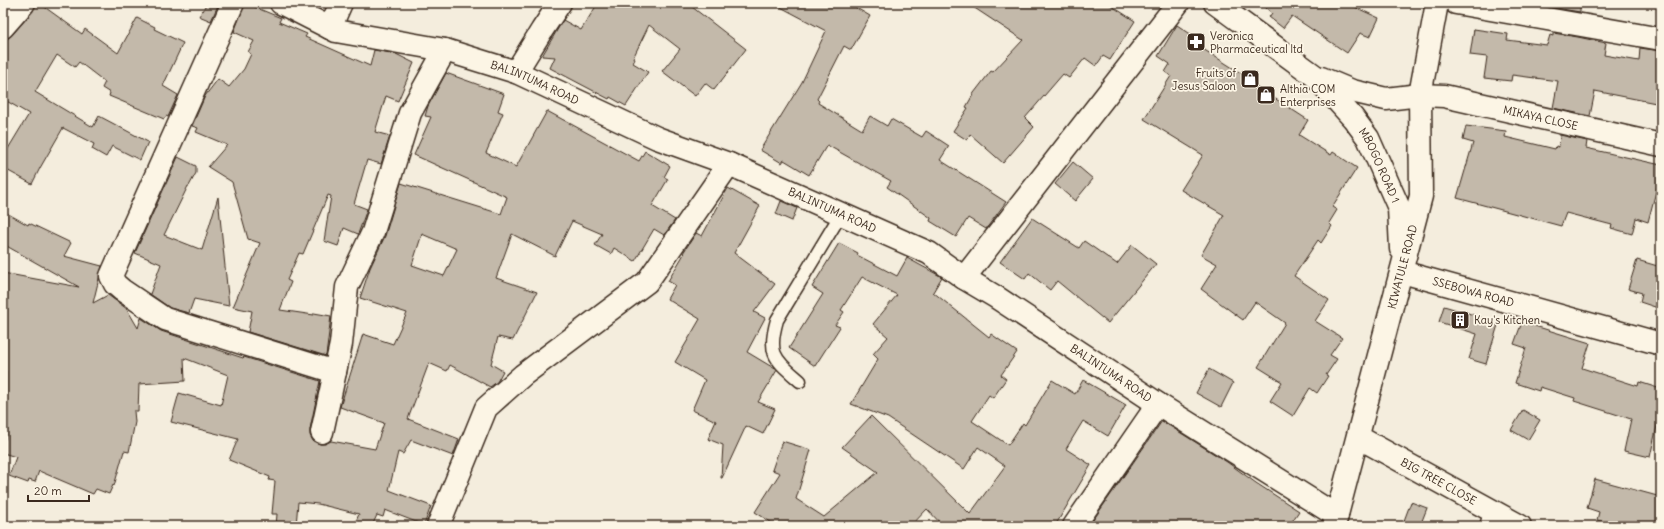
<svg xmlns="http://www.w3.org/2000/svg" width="1664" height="529" font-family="Delius,sans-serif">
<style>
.building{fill:#c3b9aa;stroke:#3b2a1e;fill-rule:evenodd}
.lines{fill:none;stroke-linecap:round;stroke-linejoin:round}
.service-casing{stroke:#3b2a1e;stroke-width:15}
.minor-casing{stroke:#3b2a1e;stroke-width:25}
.secondary-casing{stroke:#3b2a1e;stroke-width:25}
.service{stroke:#fcf5e5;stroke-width:12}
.minor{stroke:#fcf5e5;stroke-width:22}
.secondary{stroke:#fcf5e5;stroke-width:22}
.labels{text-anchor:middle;stroke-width:3.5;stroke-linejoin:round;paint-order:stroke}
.poi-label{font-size:11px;fill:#3b2a1e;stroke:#fcf5e5;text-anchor:start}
.street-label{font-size:11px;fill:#3b2a1e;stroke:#fcf5e5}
</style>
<rect width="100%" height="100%" fill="#f4eddd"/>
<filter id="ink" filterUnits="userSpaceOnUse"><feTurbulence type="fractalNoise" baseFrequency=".025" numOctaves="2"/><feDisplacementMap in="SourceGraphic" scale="8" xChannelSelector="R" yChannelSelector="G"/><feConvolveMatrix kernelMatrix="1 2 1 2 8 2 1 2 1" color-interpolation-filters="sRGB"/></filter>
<g filter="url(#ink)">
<path class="building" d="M36,3H39L82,34L85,29L118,53L137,18L155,27L154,29L183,43L163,86L178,95L168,117L166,116L164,119L109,96L110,93L102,88L105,82L79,62L75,67L57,55L35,92L93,127L99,116L148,142L140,160L112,146L106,157L92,149L94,144L63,128L40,168L32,184L3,168V157L29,114L3,99V39H7L12,35L33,11Z
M207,3H219L211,21L199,16Z
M245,3L281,18L279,22L307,34L305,37L370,66L374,50L396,54L414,63L398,101L386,96L375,132L390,136L381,164L367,160L354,204L367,209L358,234L344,228L338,246L324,241L331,196L328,195L303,254L299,253L287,280L291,282L280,310L314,315V313L331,316L326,356L248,332L252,311L233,307L260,243L248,239L232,182L208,167L227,145L196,132L198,128L192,126L205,96L218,79L229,87L244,69L251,54L248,52L254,41L234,32Z
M598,3H687L746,49L714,90L705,83L695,96L662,71L680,49L649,25L633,58L635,59L633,63L648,72L626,106L610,97L609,99L550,68L555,57L542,56L563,20L581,30Z
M773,3H848L870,16L851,50L844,46L817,99L819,101L818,103L862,130L870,116L887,126L891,119L922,137L926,131L949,146L940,160L1006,202L986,229L968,218L956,237L930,221L931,218L887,187L891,181L827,145L809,175L784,160L782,163L760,150L802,82L826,31Z
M967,3H1107L1135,21L1110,60L1103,56L1096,66L1085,58L1069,78L1063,74L1025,118L1034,127L1003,163L970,134L967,140L953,131L968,108L966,107L974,93L991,71L993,72L1023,40Z
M1260,3H1346L1379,18L1370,37L1360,33L1347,53L1292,16L1283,28L1269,17L1272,13Z
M1555,3H1580V12L1555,8Z
M1177,25L1198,39L1195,44L1255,82L1254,85L1308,120L1299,135L1331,155L1333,152L1357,168L1332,207L1337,210L1329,223L1332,226L1321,243L1318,240L1294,276L1329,300L1315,321L1342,338L1330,355L1337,359L1326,375L1328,376L1317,393L1310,388L1293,416L1270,401L1282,382L1258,367L1285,323L1255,302L1243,320L1201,289L1217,264L1201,255L1224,215L1181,190L1203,155L1144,119L1171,76L1165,72L1170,64L1158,56Z
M1474,29L1508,34L1507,40L1547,45L1550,35L1553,36V33L1578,37L1606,43L1604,55L1639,61L1640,48L1661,51V104L1595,91L1590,116L1553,108L1558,81L1512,75L1511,81L1484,78L1487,57L1470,55Z
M446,73L504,94L498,111L503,113L486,153L516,167L547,111L639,161L645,151L670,166L664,177L668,179L652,206L675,220L664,235L654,229L635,261L614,248L611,254L595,245L602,234L572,221L555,256L512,234L496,278L537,292L513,340L498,337L491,364L503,371L497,382L490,387L450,365L447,371L429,363L408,419L459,439L453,456L411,440L403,454L398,452L389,490L431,506L424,525L385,510L383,517L377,515L372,526H354L359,514L318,504L298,502L296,526H276L277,514H272L275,481L269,480L270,477L229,460L238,439L171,422L179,393L221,405L228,375L184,358L185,381L139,384L138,411H134L135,422L129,452L124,451L114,486L113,485L109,494L96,489L93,494L39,471L35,482L29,480L28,483L9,476L16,457L3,453V445L6,436V371H3V273L79,287L3,244V211L28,225L29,223L71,243L64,256L102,266L93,303L108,295L127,309L138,328L141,318L161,331L243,358L244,357L320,381L310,429V435L313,441L320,444H325L331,441L375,449L384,423L340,407L363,334L393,344L407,313L360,298L370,268L385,236L401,183L501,214L507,197L414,155L431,117L425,116L428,106ZM422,234L457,249L444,276L412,265Z
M1466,126L1506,131L1505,137L1555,149L1556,146L1559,147L1560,135L1587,141L1586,148L1661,165V172L1648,222L1636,218L1632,234L1611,228L1612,225L1566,213L1561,226L1457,198L1473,143L1463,140Z
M178,157L196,166V173L189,186H188L164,235L202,250L218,197L229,306L194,299L189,313L170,308L150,294L161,264L135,253Z
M1073,162L1093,179L1075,201L1055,184Z
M728,188L760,206L734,253L775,284L754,312L765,318L747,352L777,370L758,402L775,409L763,434L746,426L722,478H721L723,445L708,439L716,421L692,410L705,380L675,362L700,319L667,299L675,285L668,281L684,254L683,253L696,233L702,236Z
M781,201L797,208L792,221L776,214Z
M1032,218L1079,248L1084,241L1117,264L1132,245L1156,264L1108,323L1057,281L1050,290L1029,273L1025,279L1000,262Z
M839,243L858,253L857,255L897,276L907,258L942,277L933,292L989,337L991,334L1017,352L1001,375L1006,379L993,398L989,395L972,421L1008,445L1023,423L1025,425L1052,380L1075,394L1083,380L1126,405L1108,436L1083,421L1066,449L1091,465L1055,526H943L927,509L911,526H777L755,512L780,473L772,470L782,441L811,450L796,499L824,517L878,472L842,447L871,416L970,514L1005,466L978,447L964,469L888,418L851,404L878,359L873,354L888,337L873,324L897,295L862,277L841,310L844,312L835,325L840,327L815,366L789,348L823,294L812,287Z
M1637,260L1661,267V309L1640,302L1642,293L1628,289Z
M1444,306L1481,317L1480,319L1498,325L1486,364L1469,359L1477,334L1439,322Z
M1522,322L1590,343L1582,368L1638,386L1639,382L1661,389V408L1650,457L1624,451L1631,419L1574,401L1575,398L1540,387L1539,391L1515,383L1526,348L1514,344Z
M1209,369L1233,383L1221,407L1196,393Z
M1523,410L1540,420L1528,440L1511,430Z
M1162,421L1227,462L1256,483L1299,511L1289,526H1089Z
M1595,479L1661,497V514L1658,526H1621L1597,520L1599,512L1587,508Z
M1411,502L1427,508L1420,526H1402Z"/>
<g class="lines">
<g class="service-casing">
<path id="service" d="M800,381C775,359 767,355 777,320L841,214
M1486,526L1491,509"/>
</g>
<g class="minor-casing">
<g id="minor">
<path d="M233,3L111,276L115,284L122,290L165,319L335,372"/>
<path id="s1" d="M281,3L336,31L445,50L516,72L657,138L729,164L929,253L964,278L996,297L1158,404L1337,516"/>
<path d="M1456,3L1661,39"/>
<path d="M3,27L24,3"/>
<path d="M330,28L341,3"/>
<path d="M516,72L542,30L560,3"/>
<path id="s2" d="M1420,95L1444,96L1661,145"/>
<path id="s3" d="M1402,272L1661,344"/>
<path d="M964,278L1178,3"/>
<path d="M322,432L341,344L347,287L373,232L410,113L445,50"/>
<path id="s4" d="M1358,437L1520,526"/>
<path d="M438,526L486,408L523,375L647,282L729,164"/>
<path d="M1074,526L1158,404"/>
</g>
</g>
<g class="secondary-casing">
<g id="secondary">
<path id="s5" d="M1215,3L1315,76L1353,118L1368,138L1399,208L1401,249"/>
<path d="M1321,78L1352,91L1386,99L1420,95"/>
<path id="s6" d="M1334,526L1421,196L1420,95L1437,3"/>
</g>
</g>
<use href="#service" class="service"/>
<use href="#minor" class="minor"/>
<use href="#secondary" class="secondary"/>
</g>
</g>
<defs>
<g id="pharmacy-square" transform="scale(1)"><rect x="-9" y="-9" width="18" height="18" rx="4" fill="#3b2a1e" stroke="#fcf5e5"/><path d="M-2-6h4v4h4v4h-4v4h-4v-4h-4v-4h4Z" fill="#fff"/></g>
<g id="shop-square" transform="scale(1)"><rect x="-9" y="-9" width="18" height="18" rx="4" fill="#3b2a1e" stroke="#fcf5e5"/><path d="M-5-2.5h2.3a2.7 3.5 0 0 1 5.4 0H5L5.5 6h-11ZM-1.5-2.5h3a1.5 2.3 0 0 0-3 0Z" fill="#fff"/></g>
<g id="building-square" transform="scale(1)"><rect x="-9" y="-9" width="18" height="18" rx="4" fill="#3b2a1e" stroke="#fcf5e5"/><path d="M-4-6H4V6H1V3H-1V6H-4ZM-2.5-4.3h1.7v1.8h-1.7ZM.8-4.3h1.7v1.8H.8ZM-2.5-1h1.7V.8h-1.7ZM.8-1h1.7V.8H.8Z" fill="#fff"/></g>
</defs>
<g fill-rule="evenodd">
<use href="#pharmacy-square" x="1196" y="42"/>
<use href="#shop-square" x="1250" y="79"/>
<use href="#shop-square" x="1266" y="95"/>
<use href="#building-square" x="1460" y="320"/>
</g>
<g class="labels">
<g class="poi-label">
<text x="1210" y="40">Veronica<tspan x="1210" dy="13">Pharmaceutical ltd</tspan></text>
<text x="1236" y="77" text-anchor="end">Fruits of<tspan x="1236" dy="13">Jesus Saloon</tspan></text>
<text x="1280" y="93">Althia COM<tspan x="1280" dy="13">Enterprises</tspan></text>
<text x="1474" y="324">Kay's Kitchen</text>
</g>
<g class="street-label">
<text dy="4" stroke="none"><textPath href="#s1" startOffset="268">BALINTUMA ROAD</textPath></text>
<text dy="4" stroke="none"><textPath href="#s2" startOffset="123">MIKAYA CLOSE</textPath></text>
<text dy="4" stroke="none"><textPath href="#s5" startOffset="235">MBOGO ROAD 1</textPath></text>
<text dy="4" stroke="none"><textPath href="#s1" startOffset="592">BALINTUMA ROAD</textPath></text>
<text dy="4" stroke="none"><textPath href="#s6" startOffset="268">KIWATULE ROAD</textPath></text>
<text dy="4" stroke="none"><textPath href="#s3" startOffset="74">SSEBOWA ROAD</textPath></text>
<text dy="4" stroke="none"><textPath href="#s1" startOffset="916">BALINTUMA ROAD</textPath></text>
<text dy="4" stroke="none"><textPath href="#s4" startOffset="92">BIG TREE CLOSE</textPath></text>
</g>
</g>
<rect width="1664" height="529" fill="none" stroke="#fcf5e5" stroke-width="16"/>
<rect x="8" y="8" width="1648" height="513" fill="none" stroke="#3b2a1e" stroke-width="1.5" filter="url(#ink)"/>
<path d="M28 495v6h61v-6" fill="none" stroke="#3b2a1e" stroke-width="2"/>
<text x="34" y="495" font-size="12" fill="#3b2a1e" stroke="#fcf5e5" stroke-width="3" paint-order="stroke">20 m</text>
</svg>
